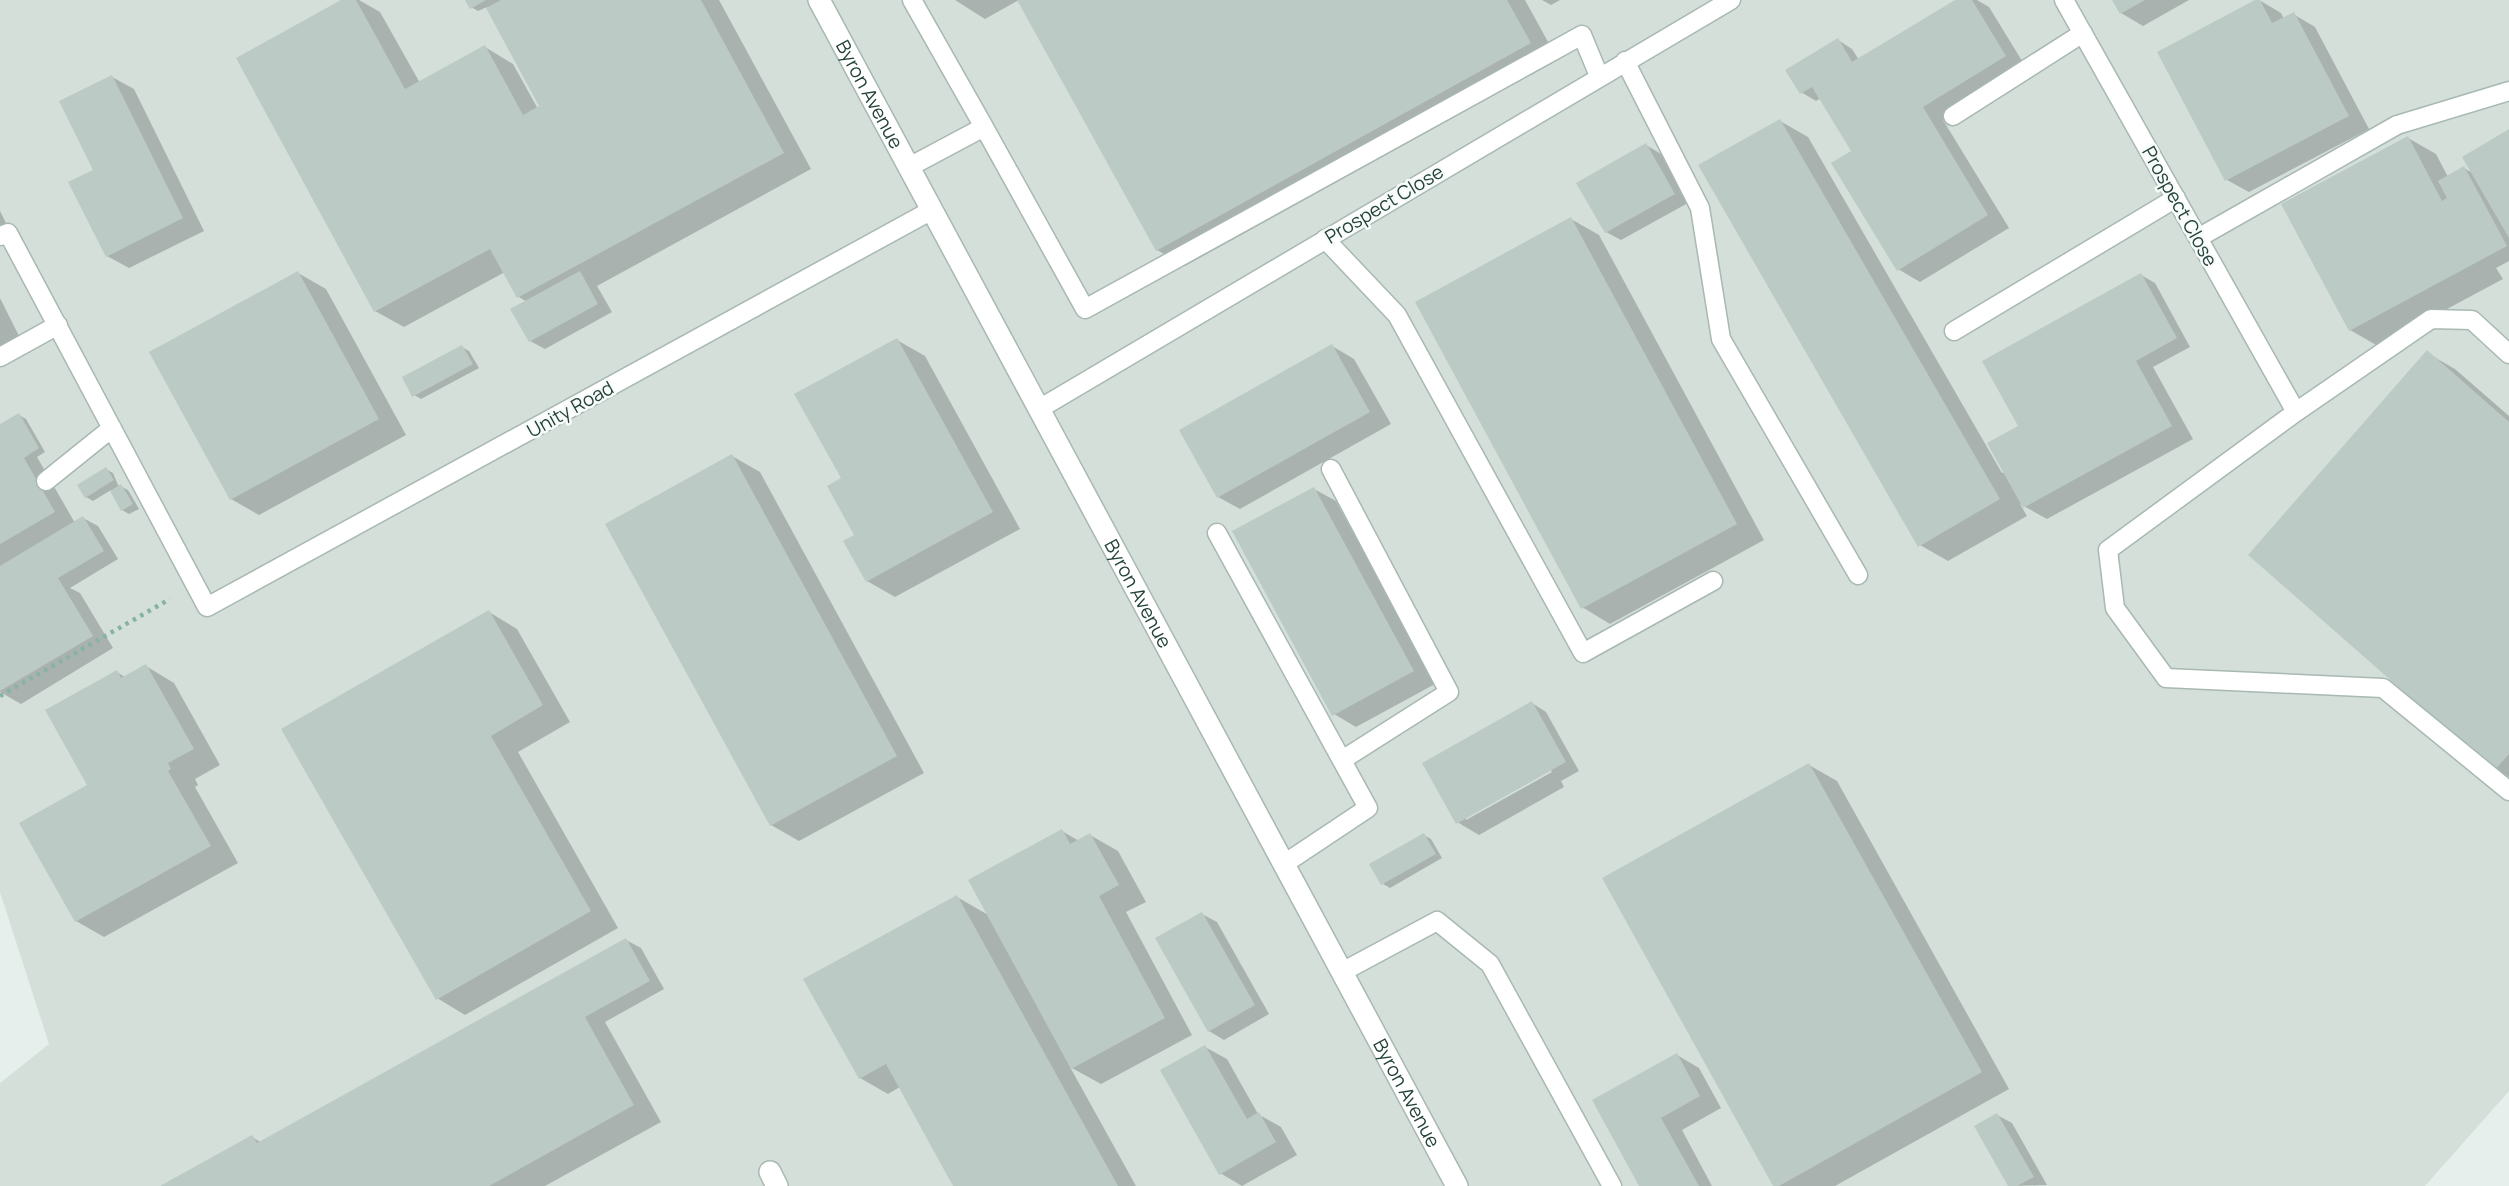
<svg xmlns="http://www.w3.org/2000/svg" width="2509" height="1186" font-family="Manrope,sans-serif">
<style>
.built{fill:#d4dfda}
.shadow{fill:#0003;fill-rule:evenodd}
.building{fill:#bbcac4}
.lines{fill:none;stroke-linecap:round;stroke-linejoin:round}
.service-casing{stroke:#a8b8b2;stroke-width:21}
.minor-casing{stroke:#a8b8b2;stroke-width:24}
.path{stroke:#86b3a5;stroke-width:4.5;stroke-dasharray:3.5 5;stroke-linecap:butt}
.service{stroke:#fff;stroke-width:18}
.minor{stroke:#fff;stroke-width:21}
.labels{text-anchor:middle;stroke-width:5;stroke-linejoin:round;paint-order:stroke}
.street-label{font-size:19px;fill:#24423a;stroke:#f7fbf9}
</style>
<rect width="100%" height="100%" fill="#e6efeb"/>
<path class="built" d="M0,0H2509V1091L2425,1186H0V1083L49,1044L0,892Z"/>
<path class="shadow" d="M344,0H359L380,12L420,83L485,47L513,64L538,109L542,107L487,7L478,11L471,7L467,0H719L811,169L597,286L612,312L545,349L530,341L527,302L519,297L505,272L404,327L375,311Z
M955,0H1525L1558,60L1185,266L1157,250L1019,0L985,19Z
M1542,0H1560L1551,5Z
M1958,0H1977L1989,7L2027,69L1943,120L2009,228L1920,282L1898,269L1853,152L1821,98L1816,101L1801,92L1838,40L1852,49L1859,60Z
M2114,0H2189L2143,26L2121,13Z
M2259,0L2281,13L2284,19L2293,14L2315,27L2369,129L2249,192L2227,180Z
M112,77L134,89L204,231L129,268L107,256L95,171Z
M1780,121L1808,137L2002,473L2005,472L2020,427L2141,275L2155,283L2190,347L2153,367L2193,439L2047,519L2020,504L2027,516L1948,561L1920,545Z
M2509,131V261L2496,268L2503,279L2378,346L2350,330L2408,138L2436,154L2448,177L2464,168L2474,174Z
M1646,145L1661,154L1688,203L1621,240L1606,232Z
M0,211L9,229L0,234Z
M1571,219L1599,235L1764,540L1610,624L1582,607Z
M298,273L326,289L406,435L259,515L231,499Z
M0,298L21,340L0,351Z
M897,340L925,356L1020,529L895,597L867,581L843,479Z
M1332,346L1354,359L1391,424L1240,509L1218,497Z
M462,347L469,351L479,368L421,399L414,395Z
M2427,353L2455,369L2509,416V777L2495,769Z
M19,415L26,419L45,452L37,457L75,523L83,518L98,526L118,559L70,588L80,593L113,648L21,704L0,692V426Z
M732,456L760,472L924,773L799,841L771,825Z
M106,469L113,473L118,485L128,490L139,509L129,514L122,510L111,490L93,501L86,497Z
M1314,489L1336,501L1435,684L1356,727L1334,714Z
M489,612L517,629L570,722L518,752L618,928L465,1015L437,998Z
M146,666L174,683L220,765L195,779L198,785L195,787L238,863L104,937L76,921L89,786L117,672L126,678Z
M1532,703L1546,712L1579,771L1561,781L1564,787L1479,835L1457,822ZM1550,768L1552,772L1466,820V816Z
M1809,765L1837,781L2009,1089L1835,1186H1775Z
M1062,831L1079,841L1090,835L1118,851L1146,902L1126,912L1192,1035L1101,1084L1070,1067L1136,1186H955L900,1087L888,1094L860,1078L957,897L990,916Z
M1424,835L1431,839L1442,858L1390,888L1383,884Z
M1202,914L1217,922L1269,1014L1224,1040L1209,1031Z
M626,940L641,948L664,989L605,1022L661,1122L545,1186H164L252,1137L262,1143Z
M1205,1047L1227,1059L1258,1114L1281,1127L1297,1155L1242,1186L1220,1173Z
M1677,1055L1699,1068L1721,1108L1682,1130L1712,1186H1641Z
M1997,1115L2012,1123L2047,1185L2010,1186Z"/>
<path class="building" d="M341,0H356L405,89L485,45L523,115L539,106L486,8L501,0H701L784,153L517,298L490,249L374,312L236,58Z
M465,0H486L470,9Z
M1017,0H1507L1531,43L1156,251Z
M1955,0H1972L2006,56L1923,107L1988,215L1897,271L1831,163L1851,151L1812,87L1800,94L1785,70L1838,38L1852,62Z
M2112,0H2145L2120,14Z
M2255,0H2260L2272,23L2294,12L2349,116L2225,181L2157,52Z
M112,75L183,218L106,257L68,182L93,170L59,101Z
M1780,119L2000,499L1918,547L1698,165Z
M2509,129V238L2462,157Z
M2408,136L2442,201L2447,198L2438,181L2464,166L2507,246L2349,331L2281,204Z
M1646,143L1675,194L1605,233L1576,183Z
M1571,217L1737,524L1581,609L1415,302Z
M298,271L379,419L230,500L149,352Z
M580,271L598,304L529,342L510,309Z
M2141,273L2177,338L2136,361L2172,426L2023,508L1987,443L2018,426L1982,361Z
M897,338L993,512L866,582L843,541L854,535L827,486L841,478L794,394Z
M1332,344L1370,412L1217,498L1179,430Z
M462,345L473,364L412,397L402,377Z
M2427,350L2509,422V754L2494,771L2248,555Z
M19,413L39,448L24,458L55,512L0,544V424Z
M732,454L897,756L770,826L605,524Z
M106,467L114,480L85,498L77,485Z
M121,484L133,504L121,511L110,491Z
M1314,487L1414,671L1332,716L1232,531Z
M83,516L104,551L58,578L93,636L0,691V566Z
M489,610L543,705L491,736L591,911L436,1000L281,729Z
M146,664L194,749L168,763L171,769L168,771L211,846L75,922L19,823L87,785L45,710L117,670L121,678Z
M1532,701L1566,762L1456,824L1422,763Z
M1809,763L1982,1072L1779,1186H1773L1602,878Z
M1062,829L1070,844L1090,833L1119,885L1099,896L1165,1018L1071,1069L968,880Z
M1424,833L1436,854L1381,885L1369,864Z
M957,895L1118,1186H953L886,1064L859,1079L803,979Z
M1202,912L1255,1005L1208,1032L1155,938Z
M626,938L650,981L585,1017L634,1105L489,1186H160L252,1135L257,1143Z
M1205,1045L1247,1119L1259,1112L1276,1142L1219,1175L1160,1070Z
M1677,1053L1700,1096L1661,1118L1699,1186H1639L1592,1100Z
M1997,1113L2034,1177L2017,1186H2008L1974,1126Z"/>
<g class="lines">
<g class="service-casing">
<path id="service" d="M2064,0L2296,412
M1625,61L1700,208L1721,339L1858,575
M1953,116L2083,33
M984,127L1085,309L1582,35L1599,76
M909,167L984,127L912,0
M0,236L8,233L207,607L932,210
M2198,238L2397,125L2509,91
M1325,239L1397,315L1583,653L1713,581
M1954,331L2176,198
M2509,354L2472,320L2431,319L2296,412L2108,550L2115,608L2166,678L2383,688L2509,791
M0,357L58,325
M1039,409L1731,0
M1331,469L1449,692L1342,760
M46,481L112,428
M1217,533L1368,808L1284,864
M1342,972L1437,921L1490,964L1612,1186"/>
</g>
<g class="minor-casing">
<g id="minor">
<path id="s1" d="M819,0L1457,1186"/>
<path d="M770,1172L777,1186"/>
</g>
</g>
<path class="path" d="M0,696L170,599"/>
<use href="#service" class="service"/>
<use href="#minor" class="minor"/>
</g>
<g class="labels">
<g class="street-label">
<text dy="7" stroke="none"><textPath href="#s1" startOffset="107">Byron Avenue</textPath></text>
<text transform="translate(1384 204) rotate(-31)" y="7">Prospect Close</text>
<text transform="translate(2180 206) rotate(61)" y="7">Prospect Close</text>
<text transform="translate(570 409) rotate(-29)" y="7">Unity Road</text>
<text dy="7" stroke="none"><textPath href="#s1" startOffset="674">Byron Avenue</textPath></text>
<text dy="7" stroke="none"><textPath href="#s1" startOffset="1241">Byron Avenue</textPath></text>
</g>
</g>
</svg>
